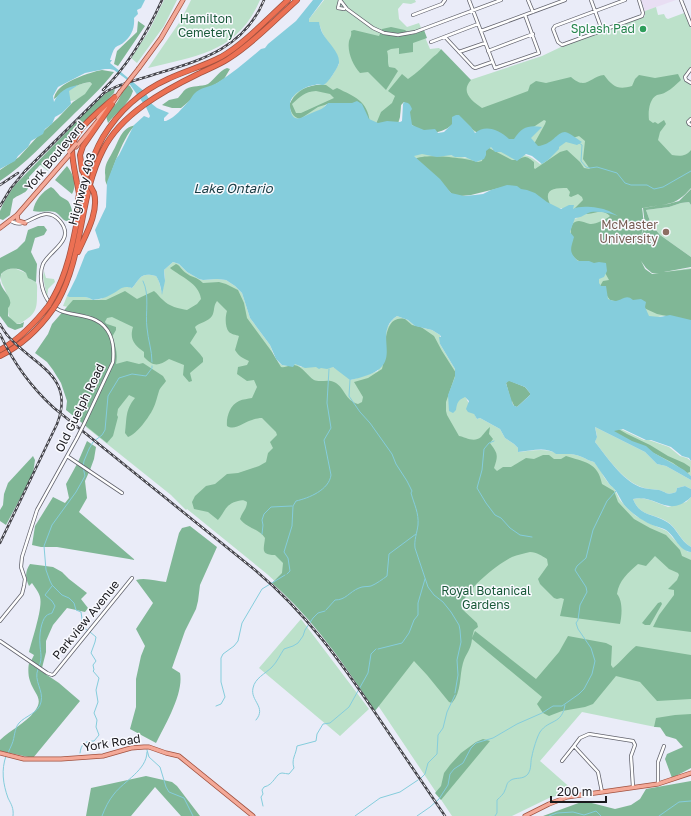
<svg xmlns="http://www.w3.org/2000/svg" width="691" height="816" font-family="'Golos Text',sans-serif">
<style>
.education{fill:#e8def3}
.green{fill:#bce1ca}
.forest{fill:#80b796;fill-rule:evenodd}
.water{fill:#85cddc;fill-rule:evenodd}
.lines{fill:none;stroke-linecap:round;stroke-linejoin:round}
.stream{stroke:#85cddc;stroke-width:1}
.minor-casing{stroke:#62636d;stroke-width:4}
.major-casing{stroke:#a25240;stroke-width:5}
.highway-casing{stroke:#a25240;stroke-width:6}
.minor{stroke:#fff;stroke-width:2.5}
.major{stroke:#f4a998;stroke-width:3.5}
.highway{stroke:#ec7053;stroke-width:4.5}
.rail-casing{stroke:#45454b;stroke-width:2.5}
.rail{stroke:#f9faff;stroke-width:1;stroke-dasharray:3;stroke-linecap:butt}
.minor-bridge-casing{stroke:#62636d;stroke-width:4;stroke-linecap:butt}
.major-bridge-casing{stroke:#a25240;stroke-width:5;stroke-linecap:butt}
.highway-bridge-casing{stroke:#a25240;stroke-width:6;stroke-linecap:butt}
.minor-bridge{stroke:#fff;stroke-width:2.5}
.major-bridge{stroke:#f4a998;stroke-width:3.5}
.highway-bridge{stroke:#ec7053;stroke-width:4.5}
.leisure-dot{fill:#2e9e5b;stroke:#f9faff;stroke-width:1.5}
.education-dot{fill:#8d6e63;stroke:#f9faff;stroke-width:1.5}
.labels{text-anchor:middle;stroke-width:3;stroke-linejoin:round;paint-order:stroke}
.park-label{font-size:12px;fill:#185838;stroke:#f9faff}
.leisure-label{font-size:12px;fill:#27864d;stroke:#f9faff;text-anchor:end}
.street-label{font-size:12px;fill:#19191d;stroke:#f9faff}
.education-label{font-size:12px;fill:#785e54;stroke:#f9faff;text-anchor:end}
.water-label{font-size:13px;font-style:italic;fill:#193c43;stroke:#f9faff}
</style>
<rect width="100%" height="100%" fill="#eaecf8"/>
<path class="education" d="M641,0H676L645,11Z"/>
<path class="green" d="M164,0H177L164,26L137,63L131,58L149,31Z
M191,0H260C238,52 197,56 148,68L181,20Z
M324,0H415L416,2L411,4L403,3L398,9L399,19L407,27L419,23L430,49L439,48L470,80L542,56L563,46L643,17L645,16V11L656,7L658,15L664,14L666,18L668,19L684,13L691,28V67L683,78L684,80L691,84V188C687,192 684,196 679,199C672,205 652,206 642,208L644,225L640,239L641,261L645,269L652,274L691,268V320L668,315L658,317H647L614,301L606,300L599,286L581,262L575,261L571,256L568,232L572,219L578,218L564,211L562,208L559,209L489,190L412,156V154L443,153L454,156L468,158L477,161L482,159L483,150L491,146L493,150L495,148L509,155L511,157C526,154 528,154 540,164L546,160L556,147L573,138L540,146L481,127L473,133L467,121L412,107L402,100L399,122H398L376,123L327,103L323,109C317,111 304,118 300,119C286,121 289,97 298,91C308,85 322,87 329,79C334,75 335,69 339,64L322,32L319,23L309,22V19Z
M90,82L92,84C89,94 79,101 69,101L64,92C73,86 80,84 90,82Z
M65,143L69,148L48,171L40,165C46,163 59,148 65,143Z
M689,202L691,205V257L660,235L651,224L646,210L669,207L681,203Z
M173,262L179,264L187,272L199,279L203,280L217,279L226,280L235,286L242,293L250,318L270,345L274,356L278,362L282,365L293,367L295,363L301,367H333L348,376L350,380L354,379L378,371L387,328L392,320L397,316L408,320L415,326L432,330L440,335V344L455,369V377L477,419L480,418L500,429L505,438L514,444L518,448V452C531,451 546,447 557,454C566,454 574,453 582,457C587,459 589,461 594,462L601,471L604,477L610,485L614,488L620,500L626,507L636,516L653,525L667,531L673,538L688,552H691V729L670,730L582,712L540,761L574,791L549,798L512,816H452L353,668L304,608L267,574L187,509L186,510L171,495L86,427L111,379L107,324L105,322L106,320L93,312L63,306L67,296L69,297H85L89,298L93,300L101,299L120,288L126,286L132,288C141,278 140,272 156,276C160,281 160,287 162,293L165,278L164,270Z
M14,268L26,273L31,280L35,281C38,284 37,288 37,293C37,307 37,313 24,321C21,323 19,325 15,323C4,317 10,302 6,292C4,285 0,283 1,275C3,270 10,269 14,268Z
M44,271L46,278L54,279L55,282L48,289L47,298L43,277Z
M595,427L645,452L657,464L666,466L691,480V489L685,486L677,488L676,492C666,496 667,492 659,490C653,489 646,489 641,487C621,479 608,458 595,442L597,436Z
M621,429L644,440H649L669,447L680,456L687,458L691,461V476L612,431Z
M691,497V547C680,541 677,527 666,521C653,513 640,517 633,499L641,498L650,500L668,507L686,502Z
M301,619L369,709L340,736L259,668Z"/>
<path class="forest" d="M138,21L145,26L118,66L114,64L117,51L137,32Z
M391,27L405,30L411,35L424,30L427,38L413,43V52L399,54V48L391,49L387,51C389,57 387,62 389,67L395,68L398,71L386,90L368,72L360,73C353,65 347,52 349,41C350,37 352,36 351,31L354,30L379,36L382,29Z
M441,49L471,80C460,92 472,101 482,108L528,91L530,85L536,81L546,83L571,77C586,91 591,76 604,75C613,87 618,90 632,86L635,79L639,75L655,78L678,74L681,80C676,84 672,89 666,92C663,94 660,94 657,95C649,99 648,112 649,120L653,123L655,122L658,124L664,120L666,124L660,132L658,140L672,155C679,156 686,157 691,150V188C687,192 684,196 679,199C672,205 652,206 642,208L644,225L640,239L641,261L645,269L652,274L659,273H652L646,268L641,261L640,239L645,225L643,208L668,204L679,201L691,189V205L689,202L681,203L669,207L646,210L651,224L660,235L691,257V267L664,272L691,269V321L657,314L644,308L610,300L600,286L603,281L609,280L603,269C591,265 572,263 570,249C570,245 571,240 571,236C571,231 570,225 575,222C580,219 585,223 590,224C594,225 607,219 610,216C602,208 596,214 587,214C584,214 578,210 574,209L583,200L582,197L578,194L571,197L569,196L570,192L567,188C554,188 543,189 550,204L503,187L471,195L461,196L452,194L415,159C424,153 467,158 478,162L482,161L484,151L489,148L512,160C524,160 522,152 534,162V168L535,169L560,152L567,150L580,162L584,168L590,169L583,159L585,141L579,136L538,149L534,144L545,124L546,121L544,120L511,142L476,132L459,119L455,118L452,121V125C438,136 424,135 411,124L408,105L404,102L401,105L400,117L398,123L376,124L381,112L392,103L395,96L388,91L402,74L408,79C417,73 424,66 432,58C435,55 438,54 441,49Z
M227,68L230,69L224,79L193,98L181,108H172L162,105L169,100L178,98C181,95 183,91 186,89C193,85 201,87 208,84C215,79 219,71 227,68Z
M102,70L114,72C101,89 84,104 69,119C47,140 26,164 0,181V170L19,157L38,136L58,118L73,102L85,94L92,84L90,82C75,84 66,91 54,99C54,97 55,94 56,93C61,82 90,72 102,70Z
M128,85L130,86L133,91C129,104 116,113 108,123L106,116L118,101L125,86Z
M316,85H326L333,90L337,88C355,97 367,100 370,122L331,103L318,107L300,119C292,117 291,111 289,105C295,93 303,87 316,85ZM316,91L330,94L334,98L301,113H296L292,104C301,96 304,92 316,91Z
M115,89L114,93L103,105L77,129L71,138L51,155L45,164L40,165L29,177C30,195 24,191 13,199L10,215L3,220L0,219V211L4,202L14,186L85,113L107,92Z
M136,125C124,133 112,171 107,185C104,179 106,179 105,173C105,163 108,161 112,153C120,140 120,128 136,125Z
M67,166C74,175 77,185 72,194L55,180Z
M51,187C55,189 57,193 60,196C62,198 66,199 68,201C71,205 76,218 68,221C63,222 60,214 55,212C48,210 41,213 33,211C35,200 42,192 51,187Z
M38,226H44L47,230L44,235L35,238L31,252L37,264L36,282L28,278L26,273C18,267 8,267 1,274C1,276 0,278 0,281C1,291 16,299 8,308V316L17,324H20L24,322L23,327L15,330L8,327L0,316V258L17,249L25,241L28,230Z
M176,264C181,266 181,270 186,273C192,278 196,276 203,283L219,282L226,284L238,290L244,303L247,318L272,352L281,367C286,368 289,365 294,365C303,366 307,376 314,380C321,383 329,378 336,383C345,389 345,400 358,404L362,402L363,397L354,382L368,378L382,369C387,356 380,314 405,319L412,325L421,327L434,336L442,351L456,373L446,402V411L447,415L459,436C465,437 474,443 481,437C484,434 486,430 490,427L489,434L493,439L490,443C497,453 499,454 494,468L497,471L503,467H511L526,458L534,459L543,455H549L554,459H561L566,456C584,462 598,462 602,484L614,491L618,502L634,519L650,528L666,535L680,550L682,556L691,560V632L653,627L659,615L674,595V590L668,589L677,580L679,575L678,573L669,569L655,556L646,566L638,564C628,573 619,580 617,594C623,601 622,615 620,624L560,616L564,599L561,598L557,599L554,598L540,584L538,579L548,565L547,559C542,556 537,552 530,552C525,553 517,555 512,557C499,563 460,593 462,609L477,623L478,627L474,630L472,638L475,631L536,679L559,652L568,636L606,643L612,646L611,665L613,668C622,661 627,653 636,646L691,655V699L657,701L640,682L616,676L593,704L585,707L562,711L549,716L543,713L537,704L542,697L472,639C471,650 466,653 463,663C459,677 462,691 452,703L449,702L427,675L414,661L375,711C345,665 314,620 272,583L282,573L283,563L275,555C260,555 264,549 265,538C259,529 247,528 240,519C242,512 247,509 247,502C244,500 242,500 238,501C225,504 225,512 218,520L208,512L194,509L192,502L195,496L206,486L215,484L227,474L238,473L259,466L266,462L268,453L273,448L270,442L277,435L276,432L262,418C258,418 255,419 252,420C244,422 235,431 227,426C226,417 230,405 239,401C243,399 248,399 252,398L257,387L254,380L247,381L237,374L238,367L247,365L249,361C243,358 239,357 235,350L239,336C236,335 231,334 229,332C225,327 225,317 227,311L217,301C213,306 215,311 212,316C208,322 200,322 195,327L197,332L190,343L200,354L203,358V362L190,373L192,381L189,382L183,375L184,365L169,359C159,366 153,367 144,357V352C135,345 129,340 133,327L112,317L107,318L105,322L107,324L116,327V330L112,337C116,347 118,354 116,364L127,361L139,364L143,363L163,376L166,381C164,384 160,388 159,391C157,397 156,403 153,409C149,417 137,434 128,437L125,433C127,418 125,410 135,398L129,395L118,409L117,415L118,417L113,436L107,443L66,410L67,401L61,383L53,370L47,362L35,353L48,334L52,324L73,300H106L125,291L137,299L154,291C158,294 159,297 163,300C168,306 180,309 187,310L197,304L201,299C199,283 181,277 170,268Z
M508,380L525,387L530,393V395L517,407L514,406L512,401L513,408L510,410L507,409L505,405V394L507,393L511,401L506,383Z
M591,418L608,423L627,434L650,445L668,456L684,463L690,467V472L687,473L673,463L617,434Z
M87,441L96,447L94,459L90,470L78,462Z
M33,456L35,460L33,474L6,525L0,521V510L3,505L4,494L8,483Z
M77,464L89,472L85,481L87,498L79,512L135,560L57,547H41L32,545L35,526L53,497L65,503L69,498L66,484Z
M190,526L217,547L200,585L198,601L196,609L185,631L172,668L180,673C184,693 165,725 156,743L130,729L136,707V679L141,656L145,646L136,629L153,603L136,580C145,577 156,581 166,582L179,533L182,528Z
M30,564L53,567L62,572L69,579L87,593L81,599L88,608L85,612L67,608L53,625L49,634L46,641V652L42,668L31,661L34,655L29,652C32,639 43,608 40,597C39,592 35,588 32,583L29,586C25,577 25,572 30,564Z
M661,602L662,604L650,625H645L642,623L658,603Z
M29,663L59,683L80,701L33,758L0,751V740C10,730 26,723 34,712C45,699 34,694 30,681C28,676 28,668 29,663Z
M691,714V768L672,778L665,759L667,754L683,747L676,739L666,736L660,727H654L656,718L675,715Z
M483,739L490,741L441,800L435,793L441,786L444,773L450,765L461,753L476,742Z
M146,776L172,782L177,786L200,816H181L155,787L131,816H86L91,788Z
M691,781V816H543L584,801L615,809L631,805L640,799L646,789Z"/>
<path class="water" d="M0,0H145L141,8L137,10L138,14L134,18C135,28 131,37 123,43C121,45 116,46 115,48C113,50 111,57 110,60H112L110,63L145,92L152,104L157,108L169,113L164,118V121H166C176,117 182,108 189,101C191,99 192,96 194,94C200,87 210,87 217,83C233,73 247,61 261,49L265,48L268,44L296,21L313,0H323L309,19V22H319C320,26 321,31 323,34C328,43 340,52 339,63C338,67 328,84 323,85C322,85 317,84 315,85C305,86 289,95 290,106C292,127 303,116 314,112C321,109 323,109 328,103H352L357,101L362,104L369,119L378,123L387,121L400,122L402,121L403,104L404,102C409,103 410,104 412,109L410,112L412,125L424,130L435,129L438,133L444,132L452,124V117L456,115H459L471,127L475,133C486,124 499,130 509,139H514C522,127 528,125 542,127L531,138L538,146C552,145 557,132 565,132C570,133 577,139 582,142L577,145L566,142L559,147V149L548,160L542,164L532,156L526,154L517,161L501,152H495L491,147L486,151V155L484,159L476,162L465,157H455L451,155L437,157L422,154L414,156L440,179L451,193L464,196L475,195L483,194L491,190L507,185L517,186L521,189L527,190L535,193L547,202L561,209L569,205H574L573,209C579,205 599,207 606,210C610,211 614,214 618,216C610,213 600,211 591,212C585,214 581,218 575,218L570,232L574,237C571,248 568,252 578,261H589L594,263L599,262L606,263L607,271L604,277L599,279V283L601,286H606L608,299C611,300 613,301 616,301C623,300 626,294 633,300L641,299L646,302L645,307L649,316L660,317L670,315L691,320V461L689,458L682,456L671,447L651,440H646L623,429L614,431L632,441L646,446L654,453L684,470L691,476V480L666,466L657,464L645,452L595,427L597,437L595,442C608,458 621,479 640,487C646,489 653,489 659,490C667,492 666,496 676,492L677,488L685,486L691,489V497C668,519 657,494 633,499C640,517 653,513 667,522C677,528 680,541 691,547V552C679,551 675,536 666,530C663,528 658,527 655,526C644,522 634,515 626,507C620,501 618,490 610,485L594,462C589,461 587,459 582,457C574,453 566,454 556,454C546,446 531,451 518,452V448L514,444L505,438L500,429L480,418L477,419L474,414L468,412L466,409L469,401L465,397C458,400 457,403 456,410L453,413L449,411L448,395L455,377V369L440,344L439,337H441L440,335L432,330L415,326L408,320L397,316C371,333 405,362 368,375C362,377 356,379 350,380L333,367L327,369L321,368L319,369L316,367L305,368L295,364L293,367L282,365L276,359L270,345L250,318L242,293L235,286L226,280L217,279L203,280L199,279L187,272L179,264L173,262L164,270L165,281L162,295C161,288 160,282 156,276C140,272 141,278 132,288C121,285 121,290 112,294C106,298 99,299 93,300L89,298L85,297H69L67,296L76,278L85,255L88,251L99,248L100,245L95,230L106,207L107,182L116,159L119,155L134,125L144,116L149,118L150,116L146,107L126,79L114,70L110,69H105L85,73L58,87L53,96L54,102C58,92 67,87 78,85L69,91L71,104L62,113L55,117L52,124L45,129L43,134L31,141L28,147L18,156L15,161L0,169ZM509,381L525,387L530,393V395L517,407L513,405L506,383Z"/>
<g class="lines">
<path class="stream" d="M579,143L582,145L581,161L586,167L590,168L597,167L617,173L625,183L631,185H647L654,189L663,187L691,171
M143,281C150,295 145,313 147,328C148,340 152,350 152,362
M350,380L349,396L351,399L360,412L370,423L392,454L396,464L407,481L412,491L411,493C414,504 419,513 418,525C417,533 414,540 415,548L428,587L434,595L443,602L451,612L459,625L460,630L461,642L457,660L458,675L455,693
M494,441L489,443L484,449L482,470L477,488L486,503L495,515L501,518L510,528L520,535L532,537
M262,534L263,525L262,520L264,514L271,507L292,506
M287,574L290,571L288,558L284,552L292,526L293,506L296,501C309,498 329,490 331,475L324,440L331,428L327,403L329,369
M326,610L335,600C346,600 349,592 359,588C363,586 367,587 371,586C376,584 383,579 387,576L389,554L416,534
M87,630L81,626L82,619L81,612L76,610L74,603L69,598L62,595L52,585L50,581L46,570L44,546L52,525L76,492L85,476L83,467L84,461L89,449L93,442L102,435L105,430L108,396L119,378L132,374L146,376L152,368V366
M378,649L402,643L409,633L414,620L418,615V603L425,579
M39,666C43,658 40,652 40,644C39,636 41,621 46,616C48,614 50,614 52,613L55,606L52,601L45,595L52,586
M216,706L221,704L225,697L221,682V658L223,654L234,646L238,641L242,623L262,589L285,575
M256,720C267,707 250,701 253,688C255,678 265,674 272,667C277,662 280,655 284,649L293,646L298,643L303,636L305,630L313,618L318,613L325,611
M147,750L149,757L160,767L166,787L169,792L184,798L193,816
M8,753C9,750 11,747 12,744C15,737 14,729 19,723C25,716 39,713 41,702C44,690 33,681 38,669
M80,753C81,744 85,741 94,741L99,735L96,727L97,720L94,713L98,702L96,690L99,678L93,671L94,670L93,665L96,661L91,653L95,642L96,637L90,632
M6,756C1,770 3,784 8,798C11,804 14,808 13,816
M421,778L425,774L428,763L437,754L438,735L443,728L447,712L455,695
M263,806L261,797L263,794L262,790L264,787C274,785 276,773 282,773C284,773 287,774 289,774L294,768C291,759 296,755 297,746L316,741L317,734L323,724L330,723L349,707L368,673L371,654L376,649
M102,816C105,808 109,800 114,794C124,781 147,770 147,752
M355,816L380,798L400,792L418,780
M417,816L430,807L439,799L448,785L450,774L454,769L463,763L471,748L476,743L493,738L517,724L542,713L553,706H562L579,694L584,689L592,674L595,661L591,648L578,629L576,623L578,620L580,605L587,592L586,587L575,570L577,566L586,558L593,530L607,501L616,491
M495,816L497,813V800C500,797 504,794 505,790C507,786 506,783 511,780C516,777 523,780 528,774C532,768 530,762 532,756C533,750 537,737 540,732C549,719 562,725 565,705
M549,816L557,813L573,812L584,815L596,811L601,816
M659,816L679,802L691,801"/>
<g class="minor-casing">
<path id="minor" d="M340,0L347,9L373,28L384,33L398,35L415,32L501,0
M340,0L338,8L344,9
M469,0L495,68L539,53L525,15
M528,0L533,12
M591,0L602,30
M625,0L555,26L553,29L558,42L562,45L642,16L643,13L639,0
M681,0L691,25
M413,15L442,4L445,0
M481,31L565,0
M445,37L473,67L475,68L492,62
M431,42L478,24
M488,51L533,34
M459,52L485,43
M691,69L685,77L686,80L691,83
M691,119L688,122L689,124L691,125
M10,220C26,234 42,200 60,221C76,240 50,250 43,264C39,274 41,289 47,299C60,323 97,306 110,335C114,344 114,352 113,362L84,424
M67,456L122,493
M0,621L22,594L24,586L25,579L21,567L22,557L37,510L77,438
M0,641L47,673L52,675L54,674L132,578
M562,761L574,746
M658,784V762L664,746
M602,792L598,772L574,746L580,738L589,734L633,741L635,745L631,756L633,787"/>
</g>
<g class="major-casing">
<path id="major" d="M139,68L161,38L183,0
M111,105L120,92
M98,118L110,104
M76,147L101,117
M17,215L18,221L25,223
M0,228L17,215L70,154
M0,753L24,759H61L103,756L131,748L144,747H149L166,753L179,756L253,816
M525,816L549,804L567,797L658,784L691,773"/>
</g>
<g class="highway-casing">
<path id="highway" d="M82,170L80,155L83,146L112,104
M78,200L79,194C77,180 72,163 72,149C73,130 101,110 115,97
M78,252C86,234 99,212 94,193
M53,298C81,249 74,187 103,137C118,112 141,91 168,79C185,71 204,66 221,57C244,44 268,18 288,0
M58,301C84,254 79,196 103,150C121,114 163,91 198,74C208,69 219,65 228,59C253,43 275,20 297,0
M0,350C20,339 35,323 49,305
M0,356C22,345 39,329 53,309"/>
</g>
<use href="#minor" class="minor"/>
<use href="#major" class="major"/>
<use href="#highway" class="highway"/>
<g class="rail-casing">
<path id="rail" d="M103,90C129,65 147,33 162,0
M0,185L18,173
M0,206L11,188L25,171L104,93C116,85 132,81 146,77C194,62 243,52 264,0
M0,324C19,362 79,369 57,424L0,543
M0,334C13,362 31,387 54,408L255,570C307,614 341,662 378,717C400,750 423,783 445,816"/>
</g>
<use href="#rail" class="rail"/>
<g class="minor-bridge-casing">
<path id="minor-bridge" d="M77,438L84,424"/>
</g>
<g class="major-bridge-casing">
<path id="major-bridge" d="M120,92L139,68
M69,152L76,144"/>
</g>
<g class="highway-bridge-casing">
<path id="highway-bridge" d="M82,170L94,193
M49,305L53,298
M53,309L58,301"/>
</g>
<use href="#minor-bridge" class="minor-bridge"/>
<use href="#major-bridge" class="major-bridge"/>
<use href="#highway-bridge" class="highway-bridge"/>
</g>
<circle class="leisure-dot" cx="643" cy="29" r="4"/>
<circle class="education-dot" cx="666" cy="232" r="4"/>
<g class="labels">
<g class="park-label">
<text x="206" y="23">Hamilton<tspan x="206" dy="14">Cemetery</tspan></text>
<text x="486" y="595">Royal Botanical<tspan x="486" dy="14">Gardens</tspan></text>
</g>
<g class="leisure-label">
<text x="635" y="33">Splash Pad</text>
</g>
<g class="street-label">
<text transform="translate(55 156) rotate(-50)" y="4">York Boulevard</text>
<text transform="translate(82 189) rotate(-75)" y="4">Highway 403</text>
<text transform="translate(80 408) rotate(-64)" y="4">Old Guelph Road</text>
<text transform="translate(86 620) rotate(-51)" y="4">Parkview Avenue</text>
<text transform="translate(112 743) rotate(-9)" y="4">York Road</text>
</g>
<g class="education-label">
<text x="658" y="229">McMaster<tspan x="658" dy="14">University</tspan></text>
</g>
<g class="water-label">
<text x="233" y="193">Lake Ontario</text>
</g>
</g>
<path d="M551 796v6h55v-6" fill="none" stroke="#19191d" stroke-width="2"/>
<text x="557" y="796" font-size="12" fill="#19191d" stroke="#f9faff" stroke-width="3" paint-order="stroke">200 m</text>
</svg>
